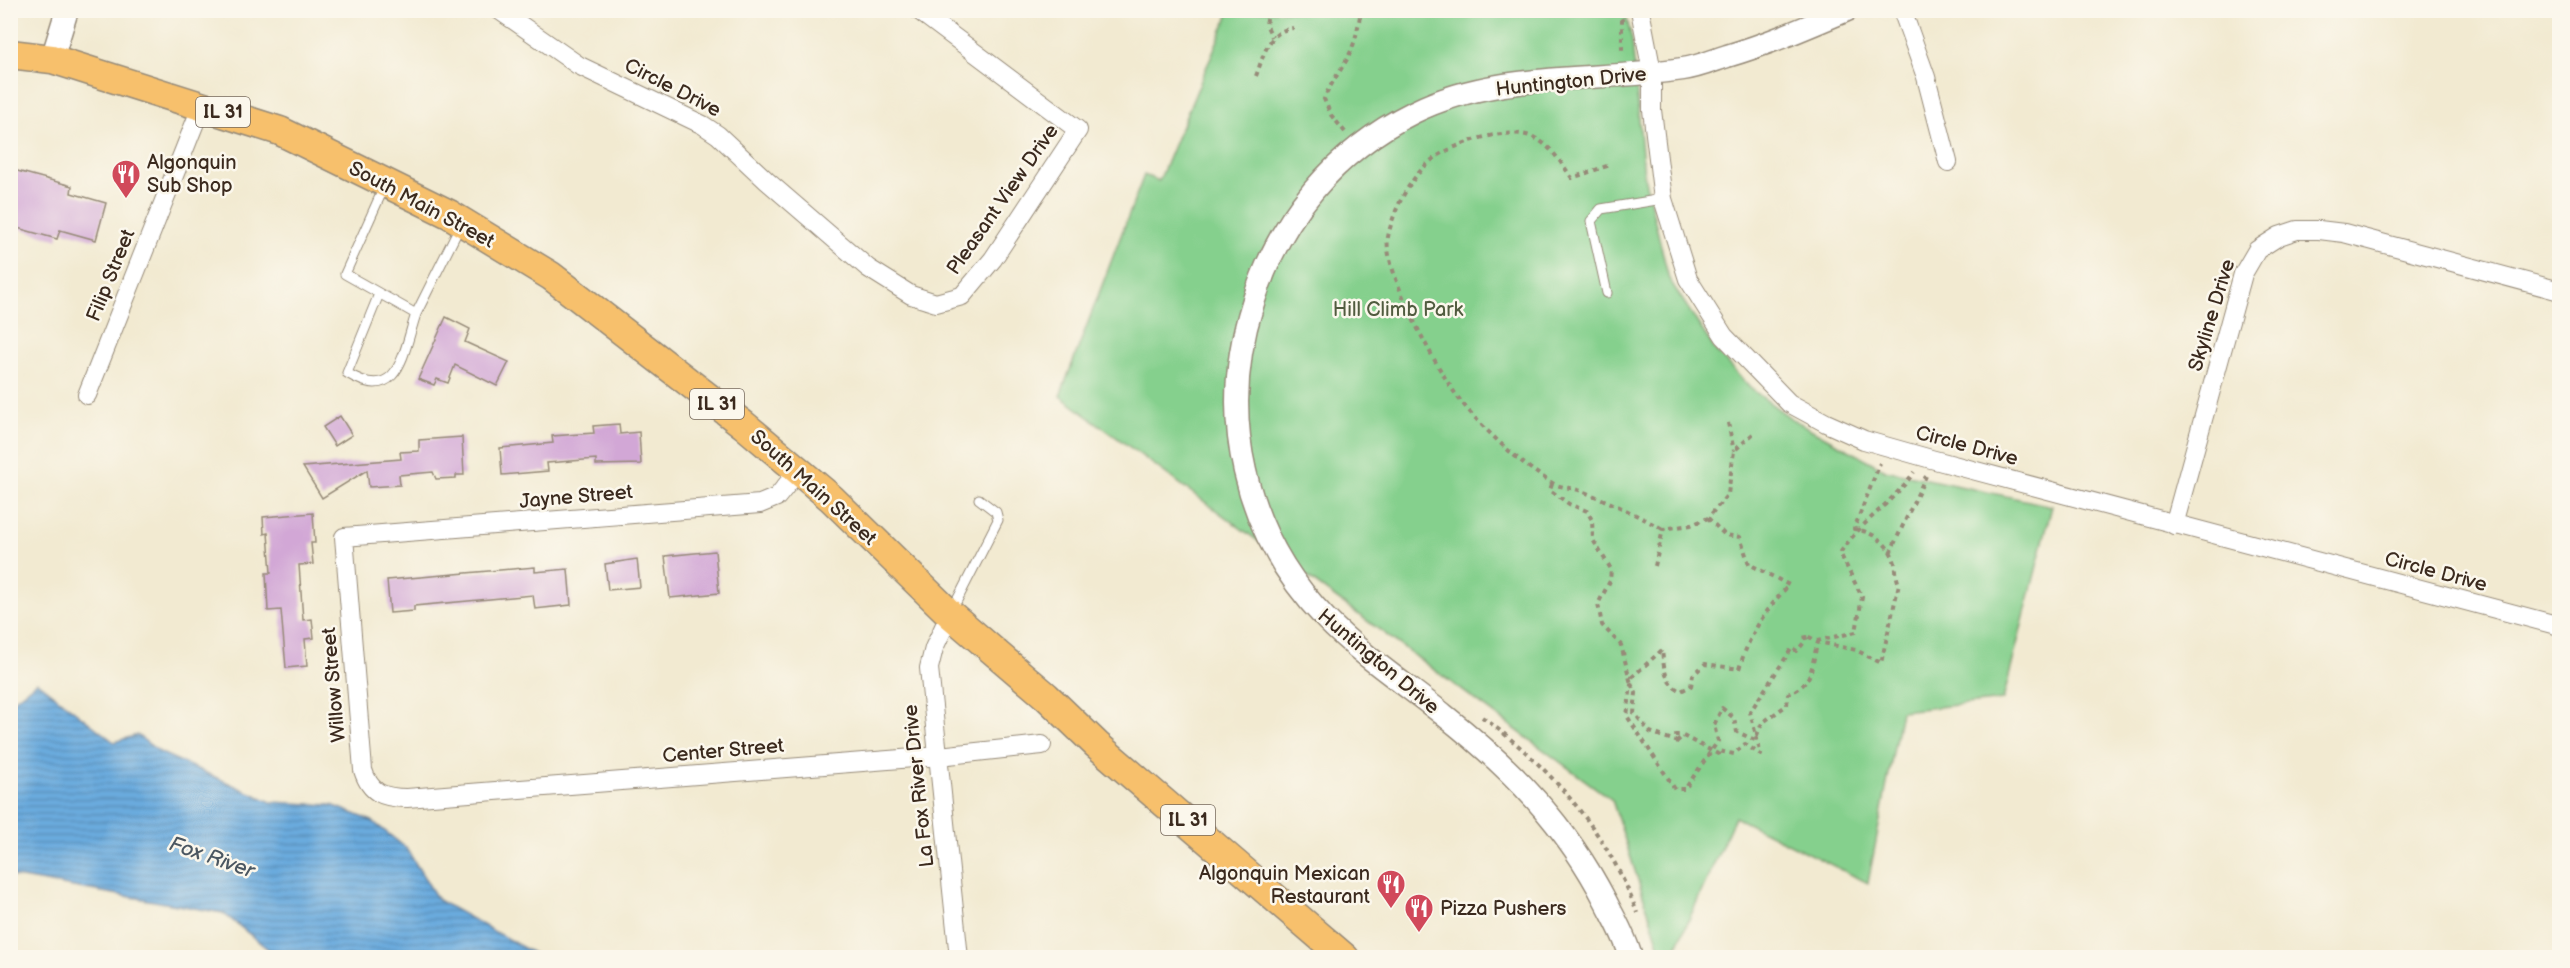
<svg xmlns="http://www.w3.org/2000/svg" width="2570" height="968" font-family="'Balsamiq Sans',sans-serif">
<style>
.green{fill:#85d08d;stroke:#607d56;stroke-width:1.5}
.water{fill:url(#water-rules);stroke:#526a7e;stroke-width:1.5}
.building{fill:#d2a7d6}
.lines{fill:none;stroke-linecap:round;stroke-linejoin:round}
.service-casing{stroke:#968a78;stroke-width:11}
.minor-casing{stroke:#968a78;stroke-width:20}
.tertiary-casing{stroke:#968a78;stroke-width:25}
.primary-casing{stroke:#968a78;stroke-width:31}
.path{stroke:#968a78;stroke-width:4;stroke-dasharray:4.5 4.5;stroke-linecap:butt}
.service{stroke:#fff;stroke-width:9}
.minor{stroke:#fff;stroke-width:18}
.tertiary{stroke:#fff;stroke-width:22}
.primary{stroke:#f7c06c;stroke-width:28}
.labels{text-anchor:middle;stroke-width:5;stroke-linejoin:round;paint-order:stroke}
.shield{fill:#fbf7ec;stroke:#75685c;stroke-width:1.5}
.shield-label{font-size:18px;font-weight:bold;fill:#3b2a1e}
.street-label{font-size:20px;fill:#3b2a1e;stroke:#fbf7ec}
.poi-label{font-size:20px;fill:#3b2a1e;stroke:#fbf7ec;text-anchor:start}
.park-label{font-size:20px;fill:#515c3f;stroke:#fbf7ec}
.water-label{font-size:21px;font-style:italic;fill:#4b5761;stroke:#fbf7ec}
</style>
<defs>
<pattern id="water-rules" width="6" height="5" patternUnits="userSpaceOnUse" patternTransform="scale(1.5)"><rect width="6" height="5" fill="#6aabde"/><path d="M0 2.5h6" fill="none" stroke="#588bb3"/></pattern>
</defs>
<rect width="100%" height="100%" fill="#fbf7ec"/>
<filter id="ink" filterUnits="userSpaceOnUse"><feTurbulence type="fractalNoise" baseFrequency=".0167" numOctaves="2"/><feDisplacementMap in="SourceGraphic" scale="12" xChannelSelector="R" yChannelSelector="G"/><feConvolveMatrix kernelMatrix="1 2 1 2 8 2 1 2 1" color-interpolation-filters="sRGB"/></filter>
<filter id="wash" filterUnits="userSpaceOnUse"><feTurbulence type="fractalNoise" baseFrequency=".008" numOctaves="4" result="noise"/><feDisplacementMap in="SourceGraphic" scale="24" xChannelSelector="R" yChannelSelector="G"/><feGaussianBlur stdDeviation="1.35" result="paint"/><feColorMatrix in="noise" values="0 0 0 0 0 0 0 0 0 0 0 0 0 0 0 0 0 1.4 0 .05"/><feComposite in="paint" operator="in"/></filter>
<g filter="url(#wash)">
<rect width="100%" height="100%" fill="#f2ead1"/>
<path class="green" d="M1230,11H1625L1632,40L1644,176L1669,279L1715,350L1750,388L1792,419L1885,470L2052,506L2003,700L1901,711L1868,883L1735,817L1672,957H1663L1612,800L1060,396L1144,175L1159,181Z"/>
<path class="water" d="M37,682L114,742L137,735L161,753L271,802L332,805L372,821L406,848L438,900L540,957H278L223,913L11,876V702Z"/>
<g id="blocks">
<path class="building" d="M10,169L72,186L71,193L106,203L96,240L60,230L57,239L10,226Z
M446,317L470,329L465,342L509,362L497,386L455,365L448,383L437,379L434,385L418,379Z
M340,416L352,435L335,446L323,427Z
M619,424L620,434L639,432L641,464L596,465V459L547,463L548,471L502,475L500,448L553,443L552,436L594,433L593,426Z
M462,437L464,475H456V478L436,479L433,472L399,475L400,485L369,487L367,470L322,498L303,467L401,459L400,452L419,451V440Z
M313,513L315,543H311L313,564L299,565L303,620L312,619L314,638L305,639L307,666L286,668L281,610L268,611L266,573H271L268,533L264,534L263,517Z
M715,551L719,593L670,598L665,556Z
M637,559L640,587L608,590L605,564Z
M535,567V572L568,569L571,605L535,609L533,595L414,606V611L390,613L387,580Z"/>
</g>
</g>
<g filter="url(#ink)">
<use href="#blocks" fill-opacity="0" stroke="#968a78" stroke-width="1.5"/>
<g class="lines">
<g class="service-casing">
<path id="service" d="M385,185L345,274L416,314L461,224
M1607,293L1591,221L1601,209L1663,199
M379,294L347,373C399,405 403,353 416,314
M951,612L998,520L996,512L979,499"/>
</g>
<g class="minor-casing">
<path id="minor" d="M499,10L578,65L703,125L718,135L767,181L868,268L911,295L936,303L962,296L993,259L1078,130L918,10
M1640,10L1652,72V110L1663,199L1688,279L1724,336L1789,403L1826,423L1864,440L1931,459L2560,626
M1902,10L1926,77L1948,162
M87,395L202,105
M798,471L777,497L760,504L344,537L363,770C370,793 383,798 407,798L939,756L1042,745
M2174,525L2243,274L2257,250L2279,236L2297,230H2319L2344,233L2560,291
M950,614L934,648L929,668L959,958"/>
</g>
<g class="tertiary-casing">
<path id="tertiary" d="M52,59L67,10
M1631,958C1626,938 1615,920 1606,902C1566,824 1512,769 1444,715C1404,683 1361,655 1326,619C1243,533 1217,415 1253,303C1279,218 1335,151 1414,112C1497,71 1594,82 1683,69C1698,67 1712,61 1727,56C1768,44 1807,27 1847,10"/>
</g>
<g class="primary-casing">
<path id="primary" d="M10,54L52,59L280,131L449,214L551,276L744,425L831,498L950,614L1046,696L1097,745L1345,958"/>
</g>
<path class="path" d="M1269,10L1266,24L1272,37
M1618,10L1622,20V51
M1256,76C1264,55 1268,30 1294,28
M1345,132L1331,115L1324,99C1330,85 1338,74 1346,61C1355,46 1358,28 1361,10
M1607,166L1572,178C1561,163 1552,147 1535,138C1508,124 1446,145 1426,165C1407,184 1393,211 1388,237C1382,270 1439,373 1460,400C1481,427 1521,465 1551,482C1559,488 1572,487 1581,491C1610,501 1636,515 1663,529
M1728,423L1734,451
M1552,484L1550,490L1569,504L1587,511L1592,520L1593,540L1611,569L1610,581L1598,604L1602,625L1621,645L1631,684
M1708,518L1725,535L1740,537L1749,564L1789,585C1764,612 1750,633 1739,669L1705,664L1693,675L1691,686L1681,691C1664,684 1664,667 1662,650L1632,677L1627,716L1675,789H1685L1718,741L1714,725L1722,708L1734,718L1737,732L1755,740L1762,723L1787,705L1788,694C1815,683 1810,667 1818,642L1856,650L1881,663L1899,584C1895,575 1897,568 1894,560C1888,543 1872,531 1854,529L1880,463
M1890,553L1926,476
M1655,566L1663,529L1691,525L1708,518L1728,494L1734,451L1754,433
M1631,684L1636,693L1634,713L1650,732L1681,743L1674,735H1681L1718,754V751L1734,754L1745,744L1761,755L1750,712L1792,648L1797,651L1806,640L1805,635L1817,641L1856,632L1862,597L1840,553C1860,522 1893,503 1914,472
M1482,717C1549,765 1610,835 1637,913"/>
<use href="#service" class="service"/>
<use href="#minor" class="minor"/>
<use href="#tertiary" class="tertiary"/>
<use href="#primary" class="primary"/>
</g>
</g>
<defs>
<g id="restaurant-pin" transform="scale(1.5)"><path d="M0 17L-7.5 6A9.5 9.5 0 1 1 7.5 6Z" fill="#d1495b" stroke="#fbf7ec"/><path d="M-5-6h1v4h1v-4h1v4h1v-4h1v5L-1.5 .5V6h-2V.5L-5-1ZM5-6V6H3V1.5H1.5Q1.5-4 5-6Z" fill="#fff"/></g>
</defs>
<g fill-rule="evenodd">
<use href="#restaurant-pin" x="126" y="174"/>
<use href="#restaurant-pin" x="1391" y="884"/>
<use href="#restaurant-pin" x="1419" y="908"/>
</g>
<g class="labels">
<g class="shield">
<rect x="196" y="97" width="54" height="30" rx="4.5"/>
<rect x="690" y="389" width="54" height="30" rx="4.5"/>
<rect x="1161" y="805" width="54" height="30" rx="4.5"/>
</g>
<g class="shield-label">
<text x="223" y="118">IL 31</text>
<text x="717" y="410">IL 31</text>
<text x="1188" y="826">IL 31</text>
</g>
<g class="street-label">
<text transform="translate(1571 81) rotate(-6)" y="7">Huntington Drive</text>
<text transform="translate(673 87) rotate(27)" y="7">Circle Drive</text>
<text transform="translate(1002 199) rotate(-55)" y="7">Pleasant View Drive</text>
<text transform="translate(422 204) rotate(28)" y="7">South Main Street</text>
<text transform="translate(110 275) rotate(-68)" y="7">Filip Street</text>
<text transform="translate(2211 315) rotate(-73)" y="7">Skyline Drive</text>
<text transform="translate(1967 445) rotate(15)" y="7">Circle Drive</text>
<text transform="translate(814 487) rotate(42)" y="7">South Main Street</text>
<text transform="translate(576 496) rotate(-5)" y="7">Jayne Street</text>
<text transform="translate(2436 571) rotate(15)" y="7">Circle Drive</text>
<text transform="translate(1379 661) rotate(40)" y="7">Huntington Drive</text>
<text transform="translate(333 685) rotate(-95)" y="7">Willow Street</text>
<text transform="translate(723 750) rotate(-5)" y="7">Center Street</text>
<text transform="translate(918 786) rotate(-96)" y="7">La Fox River Drive</text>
</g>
<g class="poi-label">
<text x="147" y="169">Algonquin<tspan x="147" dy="23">Sub Shop</tspan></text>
<text x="1370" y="880" text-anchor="end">Algonquin Mexican<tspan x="1370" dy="23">Restaurant</tspan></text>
<text x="1440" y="915">Pizza Pushers</text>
</g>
<g class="park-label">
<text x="1398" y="316">Hill Climb Park</text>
</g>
<g class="water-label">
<text transform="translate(212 857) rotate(19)" y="7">Fox River</text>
</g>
</g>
<rect width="2570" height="968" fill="none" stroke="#fbf7ec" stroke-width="36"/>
</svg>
